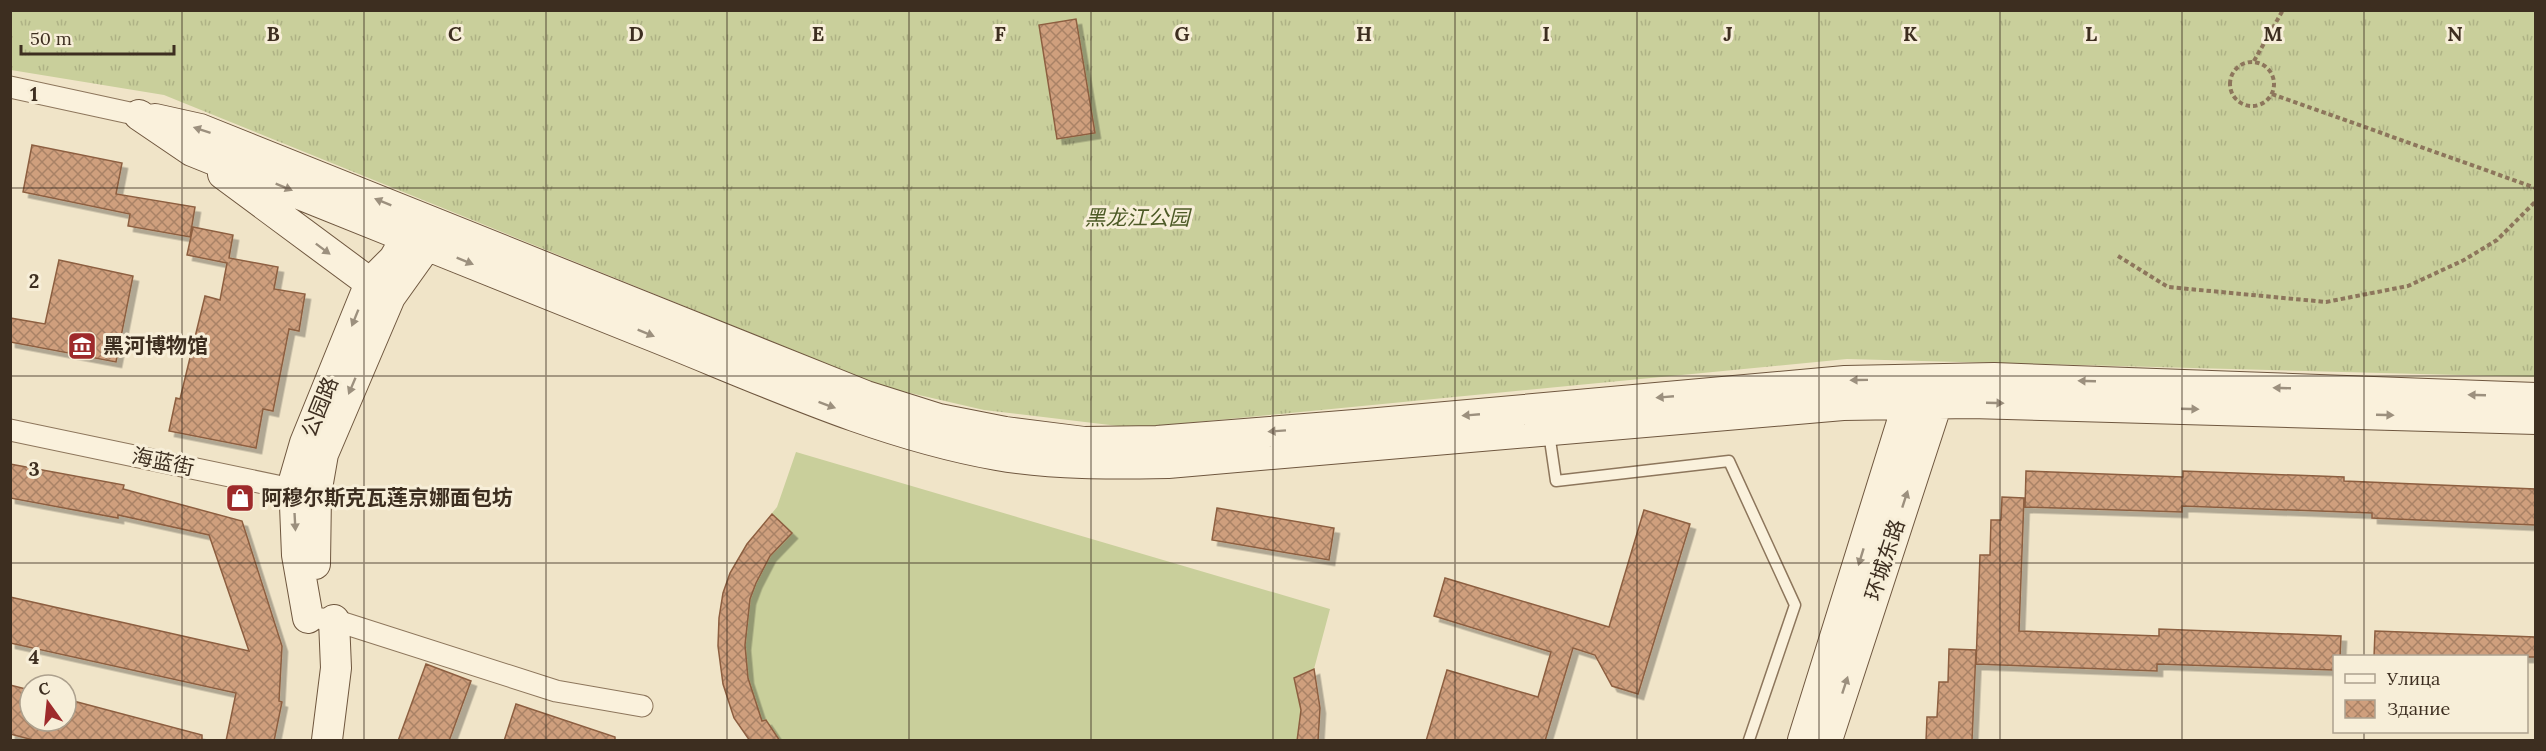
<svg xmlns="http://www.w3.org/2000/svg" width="2546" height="751" font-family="Lora,'Noto Sans SC',serif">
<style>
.grass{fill:url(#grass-tufts)}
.garden{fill:#c9cf9b}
.building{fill:url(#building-cross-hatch);stroke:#8d5f41;stroke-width:1.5;filter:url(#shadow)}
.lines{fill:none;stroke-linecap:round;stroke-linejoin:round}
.lane-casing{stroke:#8d765c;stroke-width:13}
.street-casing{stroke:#8d765c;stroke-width:23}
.secondary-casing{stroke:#6f573f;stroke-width:32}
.path{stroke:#8d765c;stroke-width:4;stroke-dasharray:4.5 3;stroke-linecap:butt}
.lane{stroke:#faf1dc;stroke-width:10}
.street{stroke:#faf1dc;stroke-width:21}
.secondary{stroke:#faf1dc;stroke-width:30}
.oneway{fill:#9c907e}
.grid{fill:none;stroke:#3d2e20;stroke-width:1.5;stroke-opacity:0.55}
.labels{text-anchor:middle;stroke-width:6;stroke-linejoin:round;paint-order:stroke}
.park-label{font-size:21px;font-style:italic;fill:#4d5a26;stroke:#f7eed8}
.poi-label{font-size:21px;font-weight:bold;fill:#3d2e20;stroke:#f7eed8;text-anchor:start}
.street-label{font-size:21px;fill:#3d2e20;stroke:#f7eed8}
.grid-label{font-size:20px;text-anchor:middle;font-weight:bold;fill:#3d2e20;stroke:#f7eed8;stroke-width:6;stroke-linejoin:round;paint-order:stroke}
</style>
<defs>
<pattern id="grass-tufts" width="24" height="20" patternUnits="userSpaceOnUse" patternTransform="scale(1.5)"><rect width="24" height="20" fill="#c9cf9b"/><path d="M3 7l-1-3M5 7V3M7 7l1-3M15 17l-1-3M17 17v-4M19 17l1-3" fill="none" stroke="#aeb285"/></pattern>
<pattern id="building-cross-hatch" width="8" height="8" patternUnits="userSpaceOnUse" patternTransform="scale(1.5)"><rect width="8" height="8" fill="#cf9f7d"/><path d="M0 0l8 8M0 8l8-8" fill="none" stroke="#a98266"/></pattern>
<filter id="shadow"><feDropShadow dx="5.5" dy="5.5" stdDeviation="0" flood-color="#0004"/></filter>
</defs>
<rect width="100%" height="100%" fill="#f0e4c8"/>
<path class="grass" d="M11,10L2535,11V377L1847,359L1135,428L984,410L884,387L164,95L11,70Z"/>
<path class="garden" d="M796,452L1330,609L1314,669L1320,708L1318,740H750L723,684L718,646L723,593L730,573L747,544L777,507Z"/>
<path class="building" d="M1076,19L1095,133L1057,139L1039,25Z
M32,145L122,163L116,194L195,207L190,237L128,226L130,214L23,192Z
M193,227L233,235L229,258L278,267L274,289L305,294L299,331L289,329L273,411L263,409L256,448L169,431L176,398L180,399L205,296L220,300L227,263L187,255Z
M59,260L133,276L116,362L10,342V318L45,324Z
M10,464L124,485L123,489L242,521L282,646L279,701L282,702L274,741H226L236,693L10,643V597L249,651L209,535L118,515V518L10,498Z
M2026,471L2183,477V471L2344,477V481L2535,489V525L2372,518V513L2182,506V512L2025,507Z
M2002,497L2024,498L2019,631L2159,636V629L2341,636L2340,657H2334V670L2157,664V671L1976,664L1980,555H1990L1991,520H2001Z
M1217,508L1334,528L1329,560L1212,540Z
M1644,510L1690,524L1638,694L1612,686L1595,655L1573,648L1545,741H1426L1447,670L1538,697L1551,652L1434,616L1445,578L1609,627Z
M772,514L792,533L770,556L756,583L750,599L745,645L748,678L762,721L766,720L780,741H750L734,718L723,684L718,646L719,618L723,593L730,573L747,544Z
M2375,631L2535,637V657H2374Z
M1949,649L1976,650L1972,741H1926L1927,717H1937L1939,682H1948Z
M426,664L471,681L449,741H398Z
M1314,669L1320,708L1318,741H1297L1301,710L1294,678Z
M10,685L30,690V721H66V699L202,735V741H37L10,734Z
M516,704L615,737V741H504Z"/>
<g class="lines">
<g class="lane-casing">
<path id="lane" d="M1549,433L1556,481L1729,461L1795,605L1749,740"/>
</g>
<g class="street-casing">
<path id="street" d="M10,87L139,115
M10,430L306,492
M322,619L334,620L556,691L642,706"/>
</g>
<g class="secondary-casing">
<path id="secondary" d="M139,115L192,151C342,210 490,272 640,331C757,377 873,433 997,455C1054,465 1111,464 1168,463L1843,405L1971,403L2536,419
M155,119L200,129L866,396L939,419L1005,432L1084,442L1157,441L1367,424L1845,381L1994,378L2536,398
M223,174L385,294
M315,564L316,494L323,454L390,297L425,248
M308,618L297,555L294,481L305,443L370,283L394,259L416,221
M327,740L336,668L334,620
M1803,740L1908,403V385
M1827,740L1937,403L1938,385"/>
</g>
<path class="path" d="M2254,61L2283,10
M2230 84a22 22 0 1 1 44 0a22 22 0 1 1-44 0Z
M2272,94L2536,188
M2118,256L2168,287L2326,302L2408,286L2464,260L2497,240L2536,201"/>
<use href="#lane" class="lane"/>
<use href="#street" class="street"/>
<use href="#secondary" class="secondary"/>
</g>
<defs><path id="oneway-solid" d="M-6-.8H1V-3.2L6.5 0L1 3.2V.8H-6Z" transform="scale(1.5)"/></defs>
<g class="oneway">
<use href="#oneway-solid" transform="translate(202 130) rotate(-162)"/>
<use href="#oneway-solid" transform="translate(284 187) rotate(22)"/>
<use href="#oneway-solid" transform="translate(383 202) rotate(-158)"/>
<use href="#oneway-solid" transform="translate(323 249) rotate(37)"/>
<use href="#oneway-solid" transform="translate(465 261) rotate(22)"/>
<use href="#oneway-solid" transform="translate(355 318) rotate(112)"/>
<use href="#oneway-solid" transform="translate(646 333) rotate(22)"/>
<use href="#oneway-solid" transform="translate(1859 380) rotate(179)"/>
<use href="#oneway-solid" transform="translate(2087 381) rotate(-178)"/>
<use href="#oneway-solid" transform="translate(352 386) rotate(113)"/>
<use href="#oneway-solid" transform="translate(2282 388) rotate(-178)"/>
<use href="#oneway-solid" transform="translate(2477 395) rotate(-178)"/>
<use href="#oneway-solid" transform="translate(1665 397) rotate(175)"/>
<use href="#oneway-solid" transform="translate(1995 403) rotate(2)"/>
<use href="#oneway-solid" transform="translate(827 405) rotate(20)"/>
<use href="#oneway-solid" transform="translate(2190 409) rotate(2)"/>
<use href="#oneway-solid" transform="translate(1471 415) rotate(175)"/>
<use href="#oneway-solid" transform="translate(2385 415) rotate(2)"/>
<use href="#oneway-solid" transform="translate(1277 431) rotate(176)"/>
<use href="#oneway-solid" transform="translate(1905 499) rotate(-72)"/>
<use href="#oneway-solid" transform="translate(295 522) rotate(87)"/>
<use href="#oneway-solid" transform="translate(1861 557) rotate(107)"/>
<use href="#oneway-solid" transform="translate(1845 685) rotate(-72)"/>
</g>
<path class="grid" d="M182,10V740M364,10V740M546,10V740M727,10V740M909,10V740M1091,10V740M1273,10V740M1455,10V740M1637,10V740M1819,10V740M2000,10V740M2182,10V740M2364,10V656M10,188H2536M10,376H2536M10,563H2536M2364,732V740"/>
<defs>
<g id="museum-square" transform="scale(1.5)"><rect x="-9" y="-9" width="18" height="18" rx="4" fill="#9e2a2b" stroke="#f7eed8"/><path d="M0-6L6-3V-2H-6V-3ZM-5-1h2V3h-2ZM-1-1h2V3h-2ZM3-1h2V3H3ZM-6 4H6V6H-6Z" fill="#fff"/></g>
<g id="shop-square" transform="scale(1.5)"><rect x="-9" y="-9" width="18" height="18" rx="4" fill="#9e2a2b" stroke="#f7eed8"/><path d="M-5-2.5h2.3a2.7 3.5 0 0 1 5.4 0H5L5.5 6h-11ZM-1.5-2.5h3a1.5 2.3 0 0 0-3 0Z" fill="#fff"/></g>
</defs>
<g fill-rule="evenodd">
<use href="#museum-square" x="82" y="346"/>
<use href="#shop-square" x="240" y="498"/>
</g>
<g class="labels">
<g class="park-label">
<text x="1137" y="225">黑龙江公园</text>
</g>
<g class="poi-label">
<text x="103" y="353">黑河博物馆</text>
<text x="261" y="505">阿穆尔斯克瓦莲京娜面包坊</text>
</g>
<g class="street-label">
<text transform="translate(320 407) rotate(-68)" y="7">公园路</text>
<text transform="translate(163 462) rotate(12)" y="7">海蓝街</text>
<text transform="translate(1885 560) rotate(-72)" y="7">环城东路</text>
</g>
</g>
<g class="grid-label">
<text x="273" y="41">B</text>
<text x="455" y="41">C</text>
<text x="636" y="41">D</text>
<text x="818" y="41">E</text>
<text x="1000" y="41">F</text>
<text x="1182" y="41">G</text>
<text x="1364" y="41">H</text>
<text x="1546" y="41">I</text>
<text x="1728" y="41">J</text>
<text x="1910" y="41">K</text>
<text x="2091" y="41">L</text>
<text x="2273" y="41">M</text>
<text x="2455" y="41">N</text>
<text x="34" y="101">1</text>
<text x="34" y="288">2</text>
<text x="34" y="476">3</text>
<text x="34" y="664">4</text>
</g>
<rect width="2546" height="751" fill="none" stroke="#3d2e20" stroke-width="24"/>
<rect x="2333" y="655" width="195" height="78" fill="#f7eed8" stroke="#ada18e" stroke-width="1.5"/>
<rect x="2345" y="674" width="30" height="9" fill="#faf1dc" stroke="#ada18e" stroke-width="1.5"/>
<text x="2387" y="685" font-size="18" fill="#3d2e20">Улица</text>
<rect x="2345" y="700" width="30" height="18" fill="url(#building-cross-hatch)" stroke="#ada18e" stroke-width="1.5"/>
<text x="2387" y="715" font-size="18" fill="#3d2e20">Здание</text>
<g transform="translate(48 703) rotate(345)"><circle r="28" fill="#f7eed8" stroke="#ada18e" stroke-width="1.5"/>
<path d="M0-4.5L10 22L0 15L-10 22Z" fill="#9e2a2b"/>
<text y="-9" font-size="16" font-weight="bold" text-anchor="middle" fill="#3d2e20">С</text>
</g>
<path d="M21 45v9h153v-9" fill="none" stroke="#3d2e20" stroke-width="3"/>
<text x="30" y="45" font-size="18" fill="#3d2e20" stroke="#f7eed8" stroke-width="4.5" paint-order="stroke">50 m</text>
</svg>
